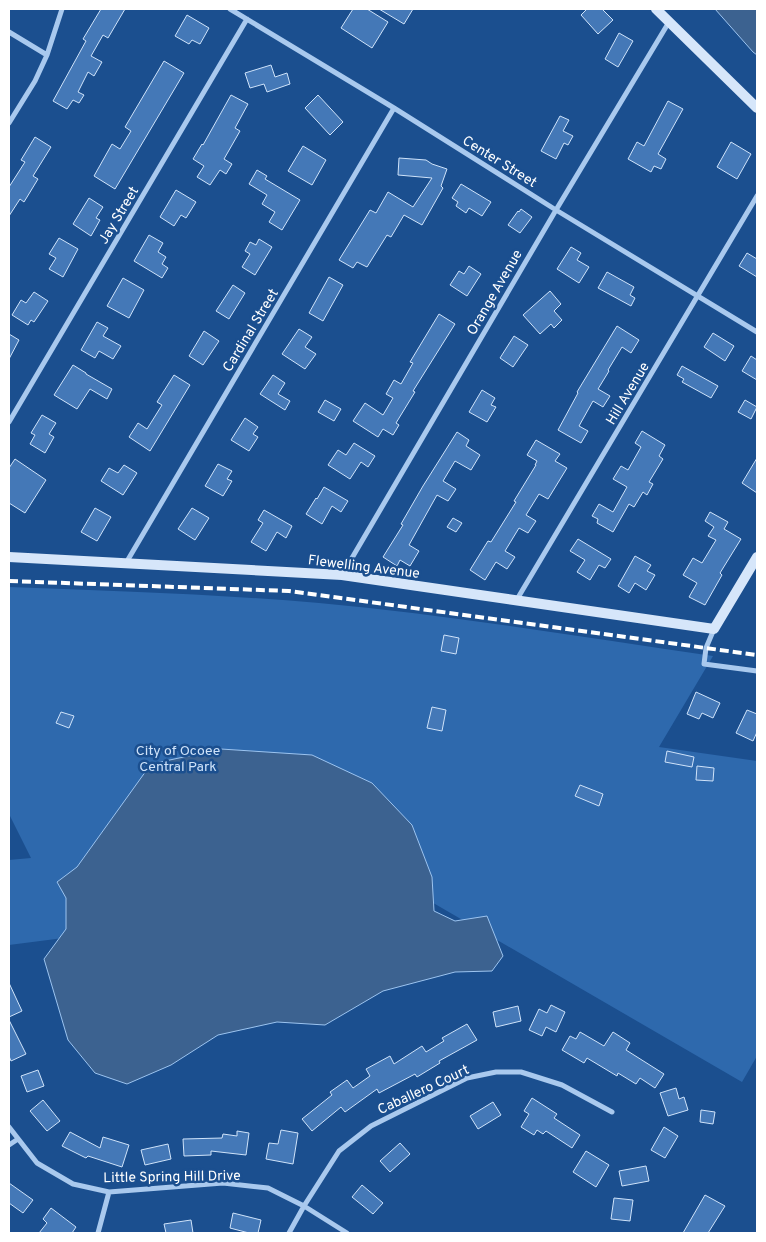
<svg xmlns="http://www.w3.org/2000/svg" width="766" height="1242" font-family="Overpass,sans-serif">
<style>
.green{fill:#2e69ad}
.water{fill:#3c6290;stroke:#9cc4f0}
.building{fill:#4478b7;stroke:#cfe3fa}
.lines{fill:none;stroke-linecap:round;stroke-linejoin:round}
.street{stroke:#a9c9ee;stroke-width:5}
.secondary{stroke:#d6e6fa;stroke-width:10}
.rail{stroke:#fff;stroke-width:4;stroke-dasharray:9 4;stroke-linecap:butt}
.labels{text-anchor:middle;stroke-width:5;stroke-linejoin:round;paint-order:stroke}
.street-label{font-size:14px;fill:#fff;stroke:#1b4f8f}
.park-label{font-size:14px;fill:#cfe3fa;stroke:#1b4f8f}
</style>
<rect width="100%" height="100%" fill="#1b4f8f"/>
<path class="green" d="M9,587C112,591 216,594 319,603C451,615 582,637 713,656L659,747L757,761V1056L742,1082L404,886L368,899L9,945V860L31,858L9,814Z"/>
<path class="water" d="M715,9H757V55L753,52Z
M221,749L312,755L372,783L412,825L432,877L434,911L455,921L487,916L503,956L492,971L455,972L383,991L325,1025L277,1022L218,1035L171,1065L127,1084L95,1073L68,1040L44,959L66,929V898L57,882L77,867L151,764Z"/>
<path class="building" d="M101,9H125L108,38L103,35L91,56L102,62L94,76L88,72L78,92L84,95L79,103L73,100L67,109L53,101L86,41L83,39Z
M353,9H367L388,22L372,48L341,28Z
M379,9H413L404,24Z
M587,9H602L613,20L598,34L581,15Z
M187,15L209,28L200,44L192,40L189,44L175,36Z
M619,33L633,41L618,67L605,59Z
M164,61L184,73L115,189L94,176L112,144L120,149L131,131L125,127Z
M271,65L275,77L287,73L290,84L267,92L264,84L250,88L245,73Z
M231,95L248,104L235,128L240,131L224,159L232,164L226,174L220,170L210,185L197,177L204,166L193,159L202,144L203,145Z
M318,95L343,122L330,135L305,108Z
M668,101L683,109L658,154L666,159L661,169L654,166L651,172L628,159L637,142L644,146Z
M560,116L569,120L563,131L573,136L568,145L564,143L556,159L541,151Z
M35,137L51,147L33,176L38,179L24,202L20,199L9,216V187L25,162L21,160Z
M731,142L751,154L737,179L717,167Z
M303,146L326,160L312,185L288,171Z
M399,158L426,160L432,164L447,169L441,186L443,188L422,225L404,215L391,237L387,235L367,267L357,262L353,268L339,260L370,210L376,213L388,192L413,207L432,178L398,175Z
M257,170L267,176L265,179L300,200L282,230L269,222L275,212L262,204L267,195L249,184Z
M461,184L491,202L482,216L469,208L466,213L456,206L458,202L452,198Z
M176,190L196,202L186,218L181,215L174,226L160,217Z
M89,198L103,207L96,218L100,220L91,236L73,224Z
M521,209L532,217L520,233L508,225L518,211L519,212Z
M149,235L163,243L158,252L166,257L162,264L168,268L162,278L134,261Z
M59,238L78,249L63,277L49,269L56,258L49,254Z
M259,239L272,247L255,275L242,267L250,254L245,251L250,242L256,245Z
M571,247L581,253L577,260L589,267L579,283L557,269Z
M747,253L757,259V277L739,266Z
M469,266L481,274L467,296L450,285L459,271L464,274Z
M607,272L634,287L630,295L635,298L631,306L598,288Z
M329,277L343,285L323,321L309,313Z
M123,278L144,290L129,318L107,306Z
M233,285L245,293L229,319L216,311Z
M550,291L561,304L554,311L562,320L554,328L551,324L540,334L523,315Z
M34,292L48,301L34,322L31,320L28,325L12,315L21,300L26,303Z
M439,314L455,324L413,391L415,392L396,423L399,425L393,435L383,429L378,437L353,421L365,403L383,415L393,398L386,394L394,380L401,384L413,363L410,362Z
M97,322L108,328L103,336L121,346L113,359L99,351L95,358L81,350Z
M617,326L639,340L631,353L622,347L608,370L609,371L598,389L610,396L603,407L593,401L579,426L588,431L581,443L558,430L578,393L577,392Z
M299,329L312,337L305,347L316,354L305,369L282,354Z
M204,331L219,341L203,365L189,356Z
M713,333L734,346L725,361L704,347Z
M9,334L19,340L9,359Z
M514,336L528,345L513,367L500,358Z
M751,356L757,360V380L742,371Z
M73,365L86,373V374L112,389L107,399L90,389L77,409L54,395Z
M682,366L718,386L711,398L682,382L684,379L677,375Z
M174,375L190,385L150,451L129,437L138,423L147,429L162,405L157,402Z
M273,375L285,383L278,394L290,401L285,410L260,394Z
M482,390L495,398L491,405L496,407L487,422L469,412Z
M325,400L341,409L334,421L318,412Z
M745,400L757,407L751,419L738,412Z
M42,415L56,423L49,434L54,437L45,453L30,444L35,435L31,433Z
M245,418L258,427L253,434L258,437L249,451L231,440Z
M642,431L665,445L659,456L663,459L649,482L653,484L647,495L643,492L634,507L629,504L613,532L597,523L598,519L592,516L599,504L613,512L627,487L613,479L621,466L628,470L641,447L635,443Z
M457,432L469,440L466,446L480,455L471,470L455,461L443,481L456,489L448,501L437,495L409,545L419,551L410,566L400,560L397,566L383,557L403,525L401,524L423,486Z
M536,440L560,454L555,461L567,468L548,499L539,494L526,515L536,521L528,533L519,528L505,551L515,557L507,569L496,562L485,580L470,570L488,541L491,542L516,502L514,501L536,465H535L537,461L527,455Z
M354,443L375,456L368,467L361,462L350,479L328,465L338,450L346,455Z
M757,458V493L742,483Z
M15,459L46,480L25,513L9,503V468Z
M218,464L232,471L227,479L232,481L223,496L205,486Z
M124,465L137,473L123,495L101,481L109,468L118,473Z
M324,487L348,501L341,512L332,506L322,524L306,514L316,498L317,499Z
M95,508L111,517L97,541L81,532Z
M192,508L209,518L195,540L178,529Z
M264,510L292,526L286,538L277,532L266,551L251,542L263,523L258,520Z
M710,512L728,522L724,529L741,539L720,573L722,575L705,605L689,597L697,583L683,575L693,558L702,563L716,540L708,536L714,527L705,521Z
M453,518L462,523L456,532L447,527Z
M578,539L611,559L605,568L599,565L590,580L577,572L585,560L570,551Z
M635,556L651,565L647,571L655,575L646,590L635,583L629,593L618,586Z
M444,635L459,638L456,654L441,651Z
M696,692L720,703L713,718L702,713L699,719L687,714Z
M432,707L446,710L442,731L427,728Z
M747,710L757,714V732L753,741L736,733Z
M61,712L74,716L69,728L56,723Z
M667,751L694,757L692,767L665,762Z
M697,766L714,768L713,781L696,780Z
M580,785L603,794L599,806L575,796Z
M9,983L22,1011L9,1017Z
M551,1005L565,1012L556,1032L546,1027L542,1036L529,1030L539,1009L547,1013Z
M518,1006L521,1021L496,1027L493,1012Z
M9,1020L26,1054L11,1061L9,1056Z
M467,1024L477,1040L439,1061L440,1063L417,1077L415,1074L379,1093L377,1089L345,1112L341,1107L312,1131L302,1119L332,1095L330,1092L347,1080L353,1088L370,1076L366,1069L390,1056L394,1064L422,1046L426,1052L444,1041L442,1038Z
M580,1032L604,1046L613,1032L630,1043L626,1050L664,1074L655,1088L640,1078L636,1084L618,1073L617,1076L587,1058L584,1063L562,1050L570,1036L576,1039Z
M38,1070L44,1086L27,1092L21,1076Z
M676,1088L679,1099L684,1097L688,1110L668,1116L660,1093Z
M532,1098L557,1114L554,1118L580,1135L572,1148L546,1131L543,1134L537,1130L534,1135L521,1127L529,1114L524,1111Z
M43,1100L60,1121L47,1131L30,1111Z
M493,1102L501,1115L478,1129L470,1116Z
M701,1110L715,1112L713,1124L700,1122Z
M664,1127L678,1136L665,1158L651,1150Z
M281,1130L298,1133L293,1164L266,1159L269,1143L278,1144Z
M237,1131L249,1133L246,1155L211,1151V1155L184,1156L183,1139L222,1138L223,1134L237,1136Z
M70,1132L100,1148L103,1137L129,1145L122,1167L88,1156L86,1158L62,1146Z
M400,1143L410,1154L390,1172L380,1161Z
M168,1144L171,1159L145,1165L141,1150Z
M586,1151L609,1165L596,1187L573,1172Z
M646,1166L649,1181L622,1186L619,1171Z
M9,1183L33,1200L23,1213L9,1203Z
M362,1185L383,1203L373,1214L352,1197Z
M705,1195L725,1206L708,1233H683Z
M614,1198L633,1200L630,1221L611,1219Z
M51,1208L76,1227L72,1233H39L47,1223L43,1219Z
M233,1213L261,1220L258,1233H249L230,1228Z
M191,1220L193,1233H166L164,1224Z"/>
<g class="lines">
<path class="street" d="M230,9L394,108L556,210L757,332
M9,32L47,55
M9,123L35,81L47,55L62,9
M9,422L247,19
M126,563L394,108
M342,575L556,210L669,22
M516,601L757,196
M714,629L706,648L704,664L757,671
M9,1127L37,1163L73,1184L109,1192L223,1183L268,1188L304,1206L347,1233
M9,1145L18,1139
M98,1233L109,1192
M289,1233L304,1206L339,1151L371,1126L467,1078L496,1072H521L562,1085L612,1112"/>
<path class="secondary" d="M656,9L757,108
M9,557L342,575L714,629L757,557"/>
<path class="rail" d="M9,581L289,591L757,655"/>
</g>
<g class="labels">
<g class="street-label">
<text transform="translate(500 161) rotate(32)" y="5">Center Street</text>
<text transform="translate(118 215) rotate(-59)" y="5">Jay Street</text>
<text transform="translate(494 292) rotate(-60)" y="5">Orange Avenue</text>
<text transform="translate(250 330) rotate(-59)" y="5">Cardinal Street</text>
<text transform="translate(627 393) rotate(-59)" y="5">Hill Avenue</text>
<text transform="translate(364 566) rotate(7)" y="5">Flewelling Avenue</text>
<text transform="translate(423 1089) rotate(-25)" y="5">Caballero Court</text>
<text transform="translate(172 1176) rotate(-1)" y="5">Little Spring Hill Drive</text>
</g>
<g class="park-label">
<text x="178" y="755">City of Ocoee<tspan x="178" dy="16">Central Park</tspan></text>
</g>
</g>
<rect width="766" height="1242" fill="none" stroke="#ffffff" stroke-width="20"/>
</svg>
